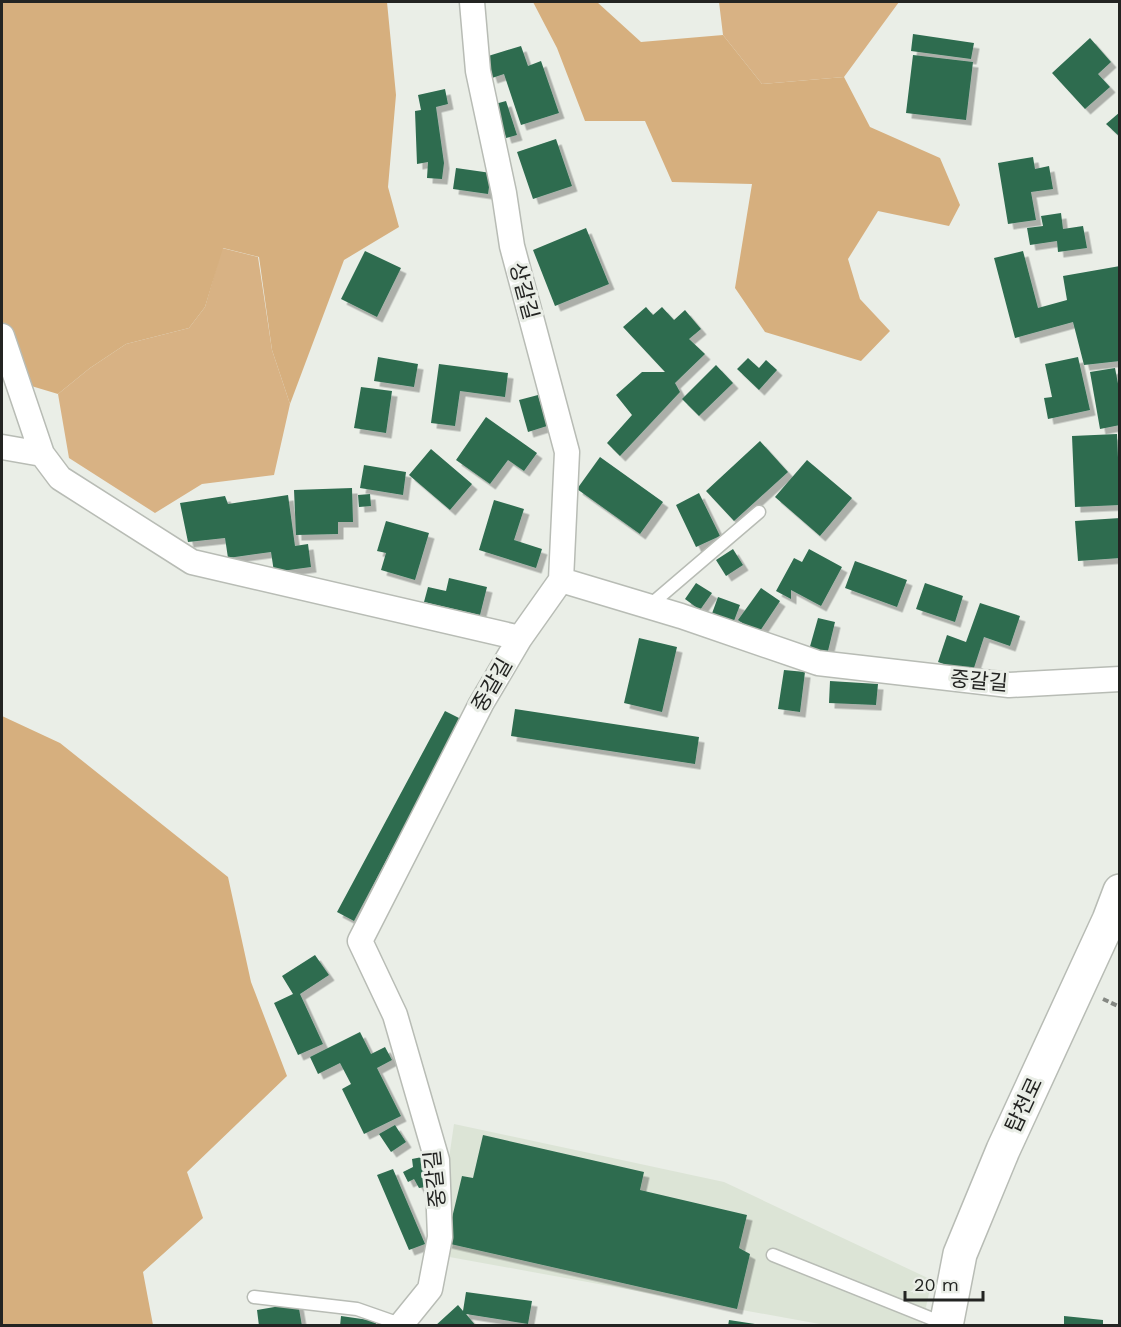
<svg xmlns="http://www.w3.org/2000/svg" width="1121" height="1327" font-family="'Work Sans','Noto Sans KR',sans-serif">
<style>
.built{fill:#dce4d6}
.green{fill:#d8b284}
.forest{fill:#d6af7e}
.building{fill:#2e6c50;filter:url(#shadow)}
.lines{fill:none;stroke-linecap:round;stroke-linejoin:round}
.service-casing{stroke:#b8bcb5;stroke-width:15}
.minor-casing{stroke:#b8bcb5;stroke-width:27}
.secondary-casing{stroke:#b8bcb5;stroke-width:36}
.path{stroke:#858883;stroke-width:4;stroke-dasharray:6 3;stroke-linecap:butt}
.service{stroke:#fff;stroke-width:12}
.minor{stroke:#fff;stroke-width:24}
.secondary{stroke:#fff;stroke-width:33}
.labels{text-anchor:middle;stroke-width:6;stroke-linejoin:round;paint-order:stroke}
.street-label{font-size:21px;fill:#232422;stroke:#eaeee7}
</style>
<defs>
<filter id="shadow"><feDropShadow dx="5.5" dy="5.5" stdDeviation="0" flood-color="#0004"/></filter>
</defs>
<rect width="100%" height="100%" fill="#eaeee7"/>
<path class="built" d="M454,1124L724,1182L932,1280L922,1325H825L444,1256L446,1179Z"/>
<path class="green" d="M719,2H899L844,77L762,84L723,35Z
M222,248L258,257L272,350L290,404L274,475L202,484L155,513L69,458L58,394L90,368L126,344L189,328L205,307Z"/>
<path class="forest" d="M2,2H387L396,95L388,187L399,227L344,260L290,404L272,350L259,257L223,248L205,307L189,328L126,344L90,368L58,394L28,385L2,320Z
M533,2H597L641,42L723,35L762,84L844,77L870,127L940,158L960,205L949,226L878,211L848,259L860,299L890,331L861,361L765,332L735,288L752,184L672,182L645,121H585L557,48Z
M2,716L60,743L228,877L251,982L287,1076L187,1172L203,1218L143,1272L153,1325H2Z"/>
<path class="building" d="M913,34L974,43L971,59L911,51Z
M1090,38L1111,62L1098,74L1110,87L1085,109L1052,73Z
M521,46L528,66L541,61L559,113L521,125L504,74L492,78L485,57Z
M913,55L973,62L966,120L906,113Z
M445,89L448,104L436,107L444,163L442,179L427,178L428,162L417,164L415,111L421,110L418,95Z
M506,101L517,135L506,138L495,104Z
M1120,112V137L1106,124Z
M556,139L572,186L533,199L517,152Z
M1033,157L1035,169L1049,166L1053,189L1031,192L1036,220L1008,224L998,163Z
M456,168L491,173L488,194L453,189Z
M1061,213L1063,229L1083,226L1087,248L1058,252L1057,241L1030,245L1027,228L1043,226L1041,216Z
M586,228L609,284L555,306L533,250Z
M365,251L401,268L377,317L341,299Z
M1023,251L1038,308L1067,300L1063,276L1120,266V361L1084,365L1073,322L1015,338L994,258Z
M646,307L653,315L662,307L674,320L685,310L701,329L689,339L705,354L675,383L680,392L620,456L607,443L632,415L616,395L642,372H665L623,327Z
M378,357L418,364L414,387L374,381Z
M1078,357L1090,410L1048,419L1044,398L1052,397L1045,364Z
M748,358L759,368L766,360L777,370L759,390L737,369Z
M439,364L508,373L505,397L460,391L455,426L431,423Z
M716,365L733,383L699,416L682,399Z
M1115,368L1120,394V425L1100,429L1090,372Z
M361,387L392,391L386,433L354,428Z
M538,395L547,426L528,432L519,400Z
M486,417L537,453L524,471L508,460L490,484L456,460Z
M1117,434L1120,505L1075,507L1072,436Z
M760,441L788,472L734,521L706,491Z
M431,449L472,484L450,510L409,475Z
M600,457L663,502L640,534L577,489Z
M807,460L852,498L820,536L775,497Z
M364,465L406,472L403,495L360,488Z
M352,488L353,522H338V534L296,535L294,490Z
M699,493L720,536L696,547L676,505Z
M370,494L371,506L359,507L358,495Z
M288,495L295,546L308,544L311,567L274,572L271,552L228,558L225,538L188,542L180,503L225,496L228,504Z
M494,500L524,509L514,540L542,549L536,568L479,550Z
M1120,518V558L1078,561L1075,521Z
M386,521L429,533L415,580L381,570L386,553L377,551Z
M733,549L743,565L726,576L716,560Z
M809,549L842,567L821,606L791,590V599L776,591L794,558L802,562Z
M855,561L907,580L897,607L845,588Z
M449,578L487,587L480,615L424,602L428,587L446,591Z
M696,583L712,593L700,610L685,599Z
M925,583L963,596L955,622L916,609Z
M761,588L780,601L758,634L738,620Z
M718,597L740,605L732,626L710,619Z
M980,603L1020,616L1010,646L984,637L972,674L938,662L947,635L966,642Z
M818,618L835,622L827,655L809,650Z
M639,638L677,647L662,712L624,703Z
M784,670L805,672L800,712L778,709Z
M830,681L878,684L876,705L829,703Z
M515,709L699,737L695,764L511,736Z
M445,711L461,719L354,921L337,912Z
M315,955L329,975L300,994L323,1044L298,1055L274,1003L293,994L282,976Z
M360,1032L371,1054L385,1047L392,1060L377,1068L401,1116L364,1134L342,1089L351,1084L340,1063L318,1074L310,1057Z
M395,1125L406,1142L391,1152L379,1134Z
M483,1135L644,1172L640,1190L747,1215L739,1248L750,1254L737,1309L446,1243L462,1176L473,1178Z
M427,1156L432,1186L419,1188L414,1179L408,1182L403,1172L413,1167L412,1159Z
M393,1169L425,1244L409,1250L377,1175Z
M466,1292L532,1301L528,1324L466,1314L476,1326H435L458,1305L463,1311Z
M298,1303L302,1326H259L257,1310Z
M341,1316L376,1321V1326H340Z
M1064,1316L1103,1320V1326H1064Z
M729,1320L755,1324L754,1326H728Z"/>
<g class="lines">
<g class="service-casing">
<path id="service" d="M649,606L759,512
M773,1255L945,1324
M254,1297L357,1309L400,1324"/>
</g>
<g class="minor-casing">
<path id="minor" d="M472,2L478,71L504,193L512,246L567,452L561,580
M2,336L42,454
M2,447L42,454L60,478L192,562L520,638
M400,1326L430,1289L440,1237L437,1160L395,1015L360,941L481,704L520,638L561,580L681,616L818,663L1009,685L1120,679"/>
</g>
<g class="secondary-casing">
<path id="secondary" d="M946,1326L960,1254L1003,1150L1109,920L1120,891"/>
</g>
<path class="path" d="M1103,999L1120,1007"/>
<use href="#service" class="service"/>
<use href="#minor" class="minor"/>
<use href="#secondary" class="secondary"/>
</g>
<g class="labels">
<g class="street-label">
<text transform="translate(524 291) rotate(75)" y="7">상갈길</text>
<text transform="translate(979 681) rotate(5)" y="7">중갈길</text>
<text transform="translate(492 685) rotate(-60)" y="7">중갈길</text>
<text transform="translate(1024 1105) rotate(-65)" y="7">탑천로</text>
<text transform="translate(435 1179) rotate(-96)" y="7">중갈길</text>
</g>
</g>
<rect width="1121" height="1327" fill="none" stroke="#232422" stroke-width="6"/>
<path d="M905 1291v9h78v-9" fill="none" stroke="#232422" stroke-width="3"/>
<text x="914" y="1291" font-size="18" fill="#232422" stroke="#eaeee7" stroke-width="4.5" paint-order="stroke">20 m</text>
</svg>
